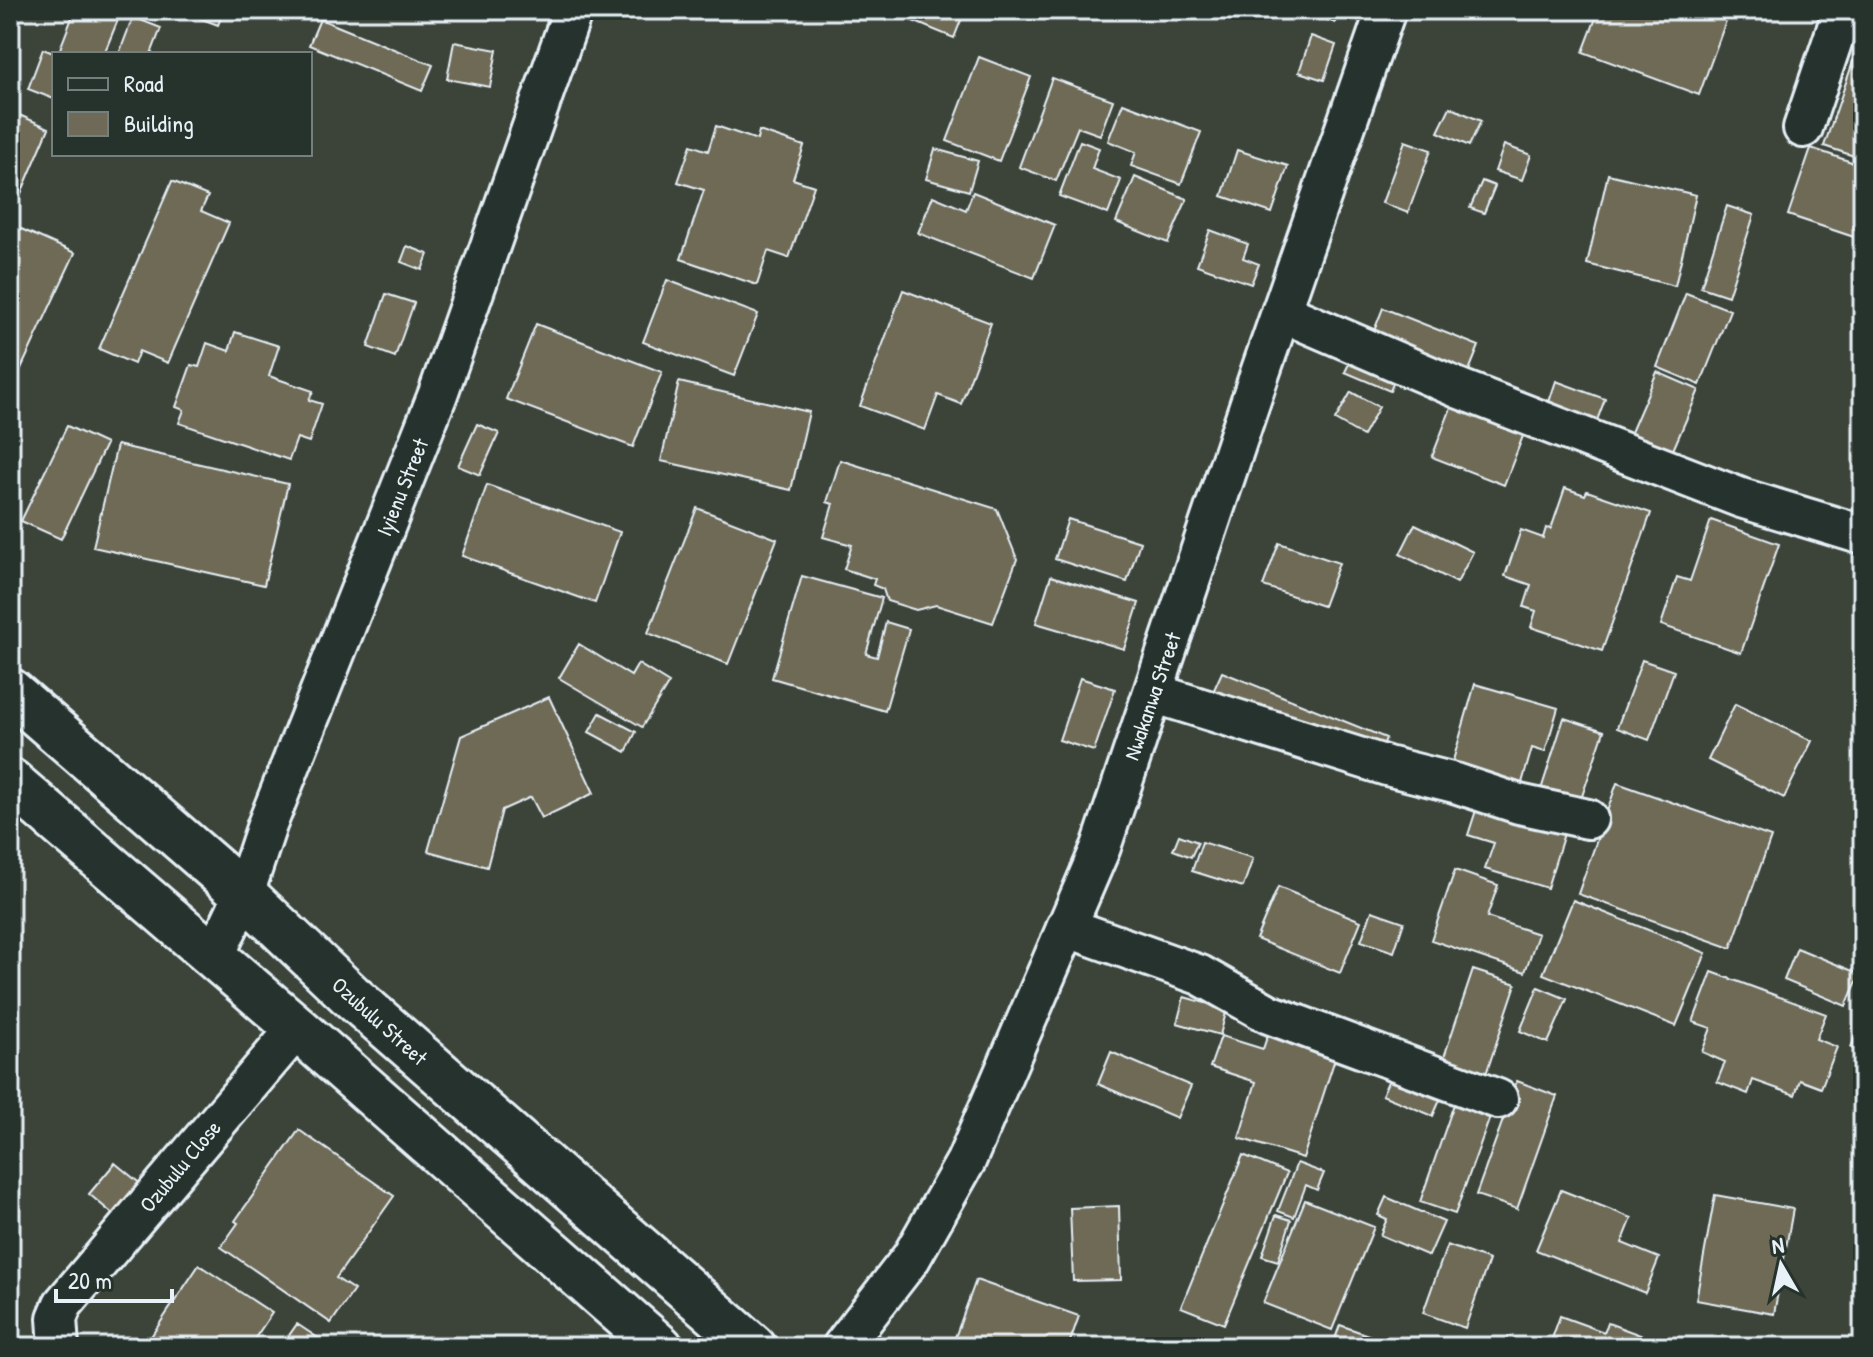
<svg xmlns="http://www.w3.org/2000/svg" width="1873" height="1357" font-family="'Patrick Hand',sans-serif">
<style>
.building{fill:#6e6a57;stroke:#e8f1f8;stroke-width:2}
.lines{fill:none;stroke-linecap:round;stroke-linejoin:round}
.minor-casing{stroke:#e8f1f8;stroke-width:44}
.secondary-casing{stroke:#e8f1f8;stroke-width:50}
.minor{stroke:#26332d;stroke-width:38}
.secondary{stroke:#26332d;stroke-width:44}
.labels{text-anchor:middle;stroke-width:6;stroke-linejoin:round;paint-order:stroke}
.street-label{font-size:22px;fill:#e8f1f8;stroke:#26332d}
</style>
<rect width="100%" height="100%" fill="#3c443a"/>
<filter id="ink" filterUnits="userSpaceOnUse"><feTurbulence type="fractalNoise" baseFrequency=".0125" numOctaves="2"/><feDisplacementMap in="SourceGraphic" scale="16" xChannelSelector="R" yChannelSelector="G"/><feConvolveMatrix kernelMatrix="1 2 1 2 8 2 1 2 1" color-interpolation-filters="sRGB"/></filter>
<g filter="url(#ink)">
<path class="building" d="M75,10H122L104,54H58Z
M178,10H224L218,25Z
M886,10H965L954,38Z
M1310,10H1339L1335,23L1309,13Z
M1599,10H1730L1699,95L1583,52Z
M1863,12V47L1852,44Z
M133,17L161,28L151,54H119Z
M320,19L433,65L422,91L309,45Z
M1311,36L1336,45L1324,80L1299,72Z
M454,42L497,50L490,87L447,79Z
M43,49L56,54H54V99L28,89Z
M979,57L1031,77L999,161L947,141Z
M1854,59L1863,62V159L1824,146Z
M1052,78L1113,100L1100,135L1078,127L1056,181L1019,167Z
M1123,103L1201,132L1181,184L1131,166L1136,152L1108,141Z
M1450,107L1481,121L1469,146L1438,132Z
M10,111L49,128L20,196L10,192Z
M716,126L757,140L759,131L804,146L793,179L814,186L789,258L768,251L757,285L681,259L704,190L678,182L691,145L708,151Z
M1080,141L1099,148L1092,169L1121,180L1108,214L1059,196Z
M1405,141L1431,150L1408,213L1382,203Z
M1504,145L1531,155L1522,180L1495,171Z
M1811,148L1863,166V240L1788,215Z
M935,149L978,161L969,191L926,179Z
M1237,150L1288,166L1272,213L1222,196Z
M1608,174L1696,195L1675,286L1587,264Z
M1135,177L1187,199L1168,243L1116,222Z
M172,181L208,196L201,211L229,223L168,363L139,351L134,364L99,349Z
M1482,181L1495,186L1484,213L1470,208Z
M973,192L1055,225L1034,278L918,233L933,196L966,210Z
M1727,206L1754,215L1728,296L1701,287Z
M10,224L75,253L12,388L10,387Z
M1210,230L1248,244L1243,258L1259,264L1251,284L1197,265Z
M407,246L428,254L422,270L401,262Z
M667,280L758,314L734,376L643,342Z
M903,290L991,323L961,404L938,395L925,430L860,406Z
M1686,293L1730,310L1700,385L1657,367Z
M386,294L414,303L395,357L368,347Z
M1383,308L1479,346L1464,383L1368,346Z
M536,324L662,372L633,447L506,399Z
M235,332L279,346L269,376L313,391L309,400L322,404L309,442L297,438L289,460L179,423L184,410L176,407L191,365L199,367L207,343L229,351Z
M1354,353L1398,371L1390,391L1345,372Z
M1657,372L1699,390L1670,457L1628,439Z
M1556,381L1605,399L1593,431L1545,414Z
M679,382L809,412L791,490L661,461Z
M1351,392L1379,407L1363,436L1335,420Z
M1456,395L1528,423L1504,485L1432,457Z
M477,424L499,433L480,475L458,466Z
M67,426L106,444L61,539L21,521Z
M117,445L288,484L264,585L93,547Z
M840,460L997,509L1017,559L993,623L936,605L916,610L887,601L883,589L873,585L875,579L844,569L852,545L823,537L833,504L827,502Z
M487,485L620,532L595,603L462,556Z
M1565,488L1585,495L1587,491L1651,513L1602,651L1531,627L1536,611L1524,607L1531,585L1505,576L1521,530L1543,538L1546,528L1551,529Z
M697,508L777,539L728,664L648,633Z
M1068,519L1140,542L1127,582L1055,559Z
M1711,520L1779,544L1741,653L1661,625L1677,577L1690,581Z
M1415,524L1473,552L1457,583L1400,554Z
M1279,543L1339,563L1323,606L1263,586Z
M802,576L882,598L866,654L877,657L886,622L909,629L885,711L772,678Z
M1051,576L1139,603L1124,649L1036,623Z
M579,644L631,676L638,664L669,683L642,727L559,678Z
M1642,660L1674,671L1649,740L1617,728Z
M1222,672L1386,738L1377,761L1212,694Z
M1080,678L1115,689L1094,751L1059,740Z
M1475,684L1558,708L1545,752L1532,748L1520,790L1450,771Z
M549,697L594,793L542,818L531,797L502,810L487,867L428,851L461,736Z
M1735,704L1812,741L1784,798L1708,760Z
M600,713L636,732L626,752L589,732Z
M1564,718L1604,731L1578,808L1539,796Z
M1617,783L1771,837L1731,948L1578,894Z
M1480,798L1567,824L1547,888L1485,869L1494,843L1468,835Z
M1179,835L1198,842L1191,857L1173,850Z
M1202,842L1253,858L1243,887L1192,871Z
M1455,870L1498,885L1487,917L1538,934L1525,972L1431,940Z
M1278,887L1361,921L1340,973L1256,939Z
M1573,900L1706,953L1676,1026L1543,974Z
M1372,911L1404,922L1394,952L1361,941Z
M1797,948L1860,974L1846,1006L1784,980Z
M1473,970L1516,984L1483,1083L1440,1069Z
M1712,972L1826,1014L1816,1039L1837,1047L1821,1088L1800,1080L1795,1095L1753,1080L1748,1094L1717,1082L1725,1062L1702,1052L1711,1028L1693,1022Z
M1538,987L1567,999L1548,1043L1520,1031Z
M1184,997L1227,1009L1220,1035L1177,1023Z
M1272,1022L1340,1043L1303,1158L1239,1138L1256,1082L1210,1067L1221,1036L1263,1049Z
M1859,1026L1863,1027V1053L1851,1048Z
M1111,1052L1191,1086L1177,1118L1098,1084Z
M1394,1068L1445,1089L1433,1116L1382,1095Z
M1517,1081L1557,1096L1517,1209L1476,1195Z
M1454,1104L1490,1117L1455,1214L1420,1202Z
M299,1130L394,1196L336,1278L354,1290L331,1323L221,1247L238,1223L235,1221Z
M1243,1155L1287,1173L1224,1324L1181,1307Z
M115,1163L142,1185L115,1216L89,1194Z
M1297,1163L1324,1173L1317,1190L1306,1185L1294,1217L1278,1211Z
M1561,1190L1632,1218L1622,1243L1659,1258L1645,1293L1536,1250Z
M1715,1195L1793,1209L1774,1314L1696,1300Z
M1386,1197L1444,1222L1429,1256L1380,1235L1387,1219L1378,1215Z
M1305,1200L1374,1227L1332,1330L1263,1303Z
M1119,1206L1121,1280L1073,1281L1070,1208Z
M1276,1215L1291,1220L1278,1261L1262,1256Z
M1447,1245L1489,1260L1465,1328L1423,1313Z
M199,1265L272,1313L249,1347H144Z
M976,1280L1079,1316L1068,1347H966L953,1343Z
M1560,1316L1604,1332L1608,1323L1662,1343L1660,1347H1549Z
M297,1324L327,1344L325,1347H281Z
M1340,1325L1402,1347H1332Z"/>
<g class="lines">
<g class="minor-casing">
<path id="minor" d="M1803,128L1843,10
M1281,312L1460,389L1741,498L1863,535
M1153,693L1387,766L1455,783L1519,804L1588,819
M1066,927L1200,975L1269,1014L1498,1099
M214,957L244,894L267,825L438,394L573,10
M59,1347L57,1318L63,1304L297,1028
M842,1347L911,1258L966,1161L1101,847L1259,376L1386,10"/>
</g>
<g class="secondary-casing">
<path id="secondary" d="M10,691L244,894L350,995L753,1347
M10,781L297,1028L660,1347"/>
</g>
<use href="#minor" class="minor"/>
<use href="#secondary" class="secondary"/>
</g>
</g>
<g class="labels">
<g class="street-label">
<text transform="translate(402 487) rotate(-68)" y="8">Iyienu Street</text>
<text transform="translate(1152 696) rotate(-71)" y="8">Nwakanwa Street</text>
<text transform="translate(380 1021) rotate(42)" y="8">Ozubulu Street</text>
<text transform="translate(180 1166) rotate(-50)" y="8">Ozubulu Close</text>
</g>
</g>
<rect width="1873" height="1357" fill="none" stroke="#26332d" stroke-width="40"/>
<rect x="20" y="20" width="1833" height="1317" fill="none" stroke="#e8f1f8" stroke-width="3" filter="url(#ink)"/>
<rect x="52" y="52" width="260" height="104" fill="#26332d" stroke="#747f7e" stroke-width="2"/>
<rect x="68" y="78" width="40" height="12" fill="#26332d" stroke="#747f7e" stroke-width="2"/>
<text x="124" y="92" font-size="24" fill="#e8f1f8">Road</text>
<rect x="68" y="112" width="40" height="24" fill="#6e6a57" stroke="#747f7e" stroke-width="2"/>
<text x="124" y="132" font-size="24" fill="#e8f1f8">Building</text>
<g transform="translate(1781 1265) rotate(351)" stroke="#26332d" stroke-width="6" paint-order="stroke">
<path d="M0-6L14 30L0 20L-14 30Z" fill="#e8f1f8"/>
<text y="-12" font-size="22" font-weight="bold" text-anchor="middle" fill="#e8f1f8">N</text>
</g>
<path d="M56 1289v12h116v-12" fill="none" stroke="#e8f1f8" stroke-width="4"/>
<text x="68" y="1289" font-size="24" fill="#e8f1f8" stroke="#26332d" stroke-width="6" paint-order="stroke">20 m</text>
</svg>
